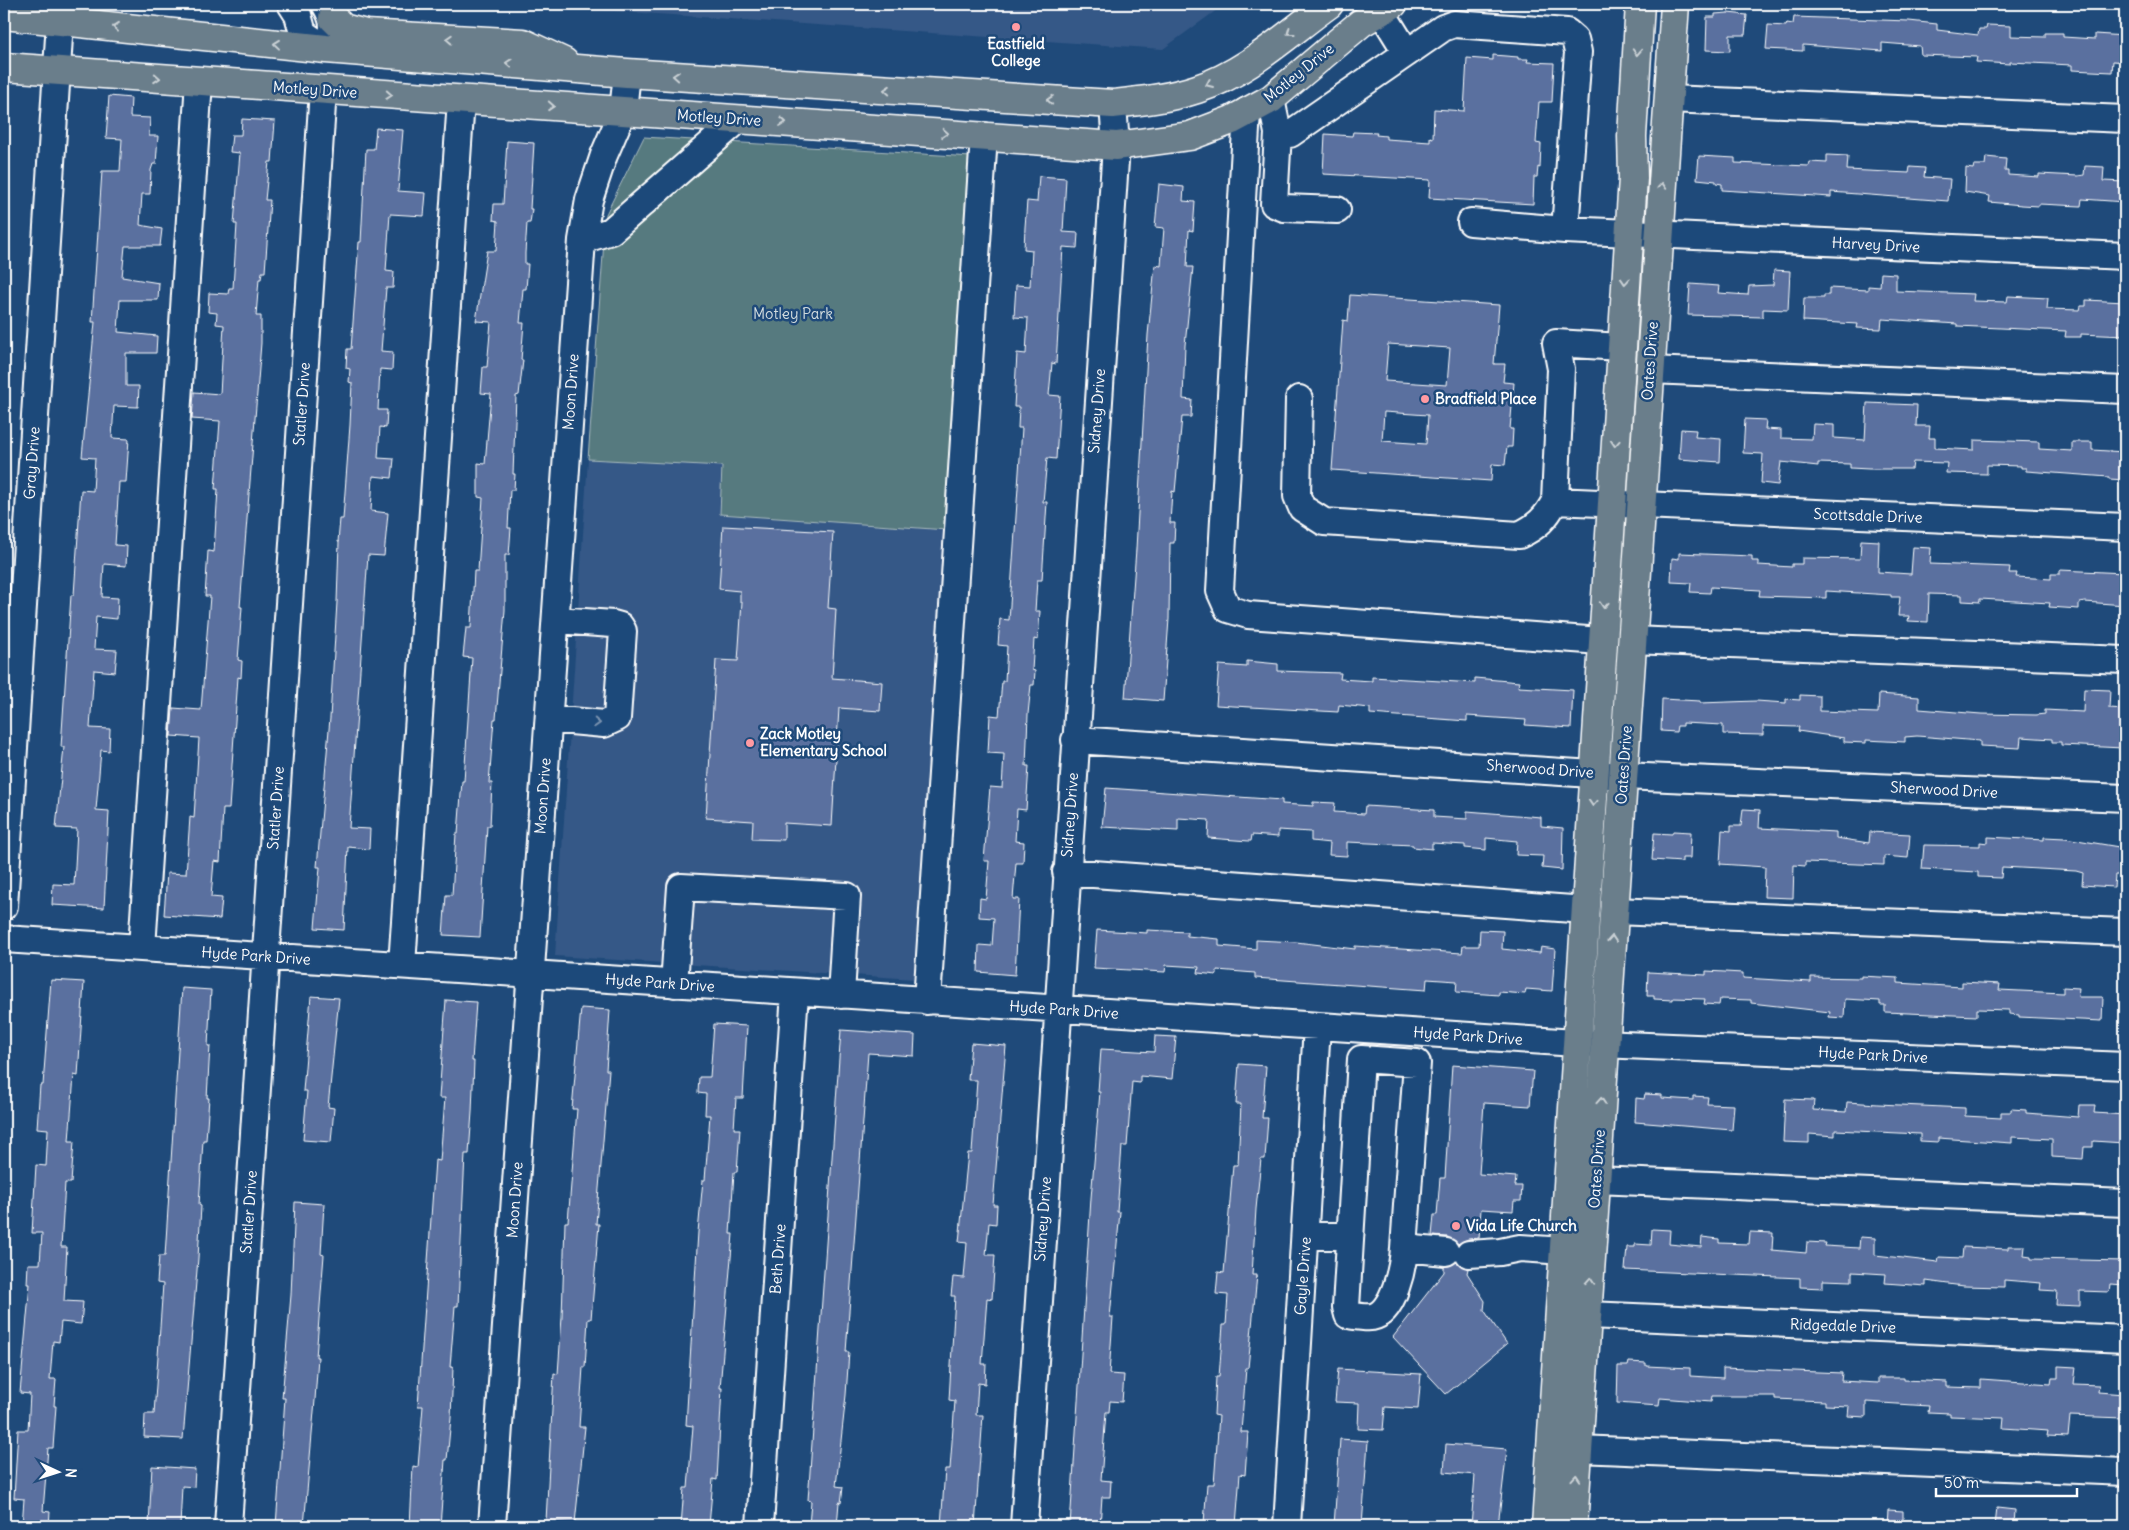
<svg xmlns="http://www.w3.org/2000/svg" width="2129" height="1530" font-family="Delius,sans-serif">
<style>
.built{fill:#355887}
.green{fill:#577a7f;stroke:#abbcbf}
.building{fill:#5a6f9f;stroke:#fff;fill-rule:evenodd}
.lines{fill:none;stroke-linecap:round;stroke-linejoin:round}
.minor-casing{stroke:#fff;stroke-width:30}
.major-casing{stroke:#fff;stroke-width:31}
.minor{stroke:#1f4a7a;stroke-width:26}
.major{stroke:#6b7e8b;stroke-width:28}
.oneway{stroke:#cbd2d6}
.oneway2{stroke:#7992af}
.poi-dot{fill:#ff9aa2;stroke:#1f4a7a;stroke-width:2}
.labels{text-anchor:middle;stroke-width:5;stroke-linejoin:round;paint-order:stroke}
.poi-label{font-size:15px;font-weight:bold;fill:#fff;stroke:#1f4a7a;text-anchor:start}
.street-label{font-size:15px;fill:#fff;stroke:#1f4a7a}
.park-label{font-size:15px;fill:#d5dedf;stroke:#1f4a7a}
</style>
<rect width="100%" height="100%" fill="#1f4a7a"/>
<filter id="ink" filterUnits="userSpaceOnUse"><feTurbulence type="fractalNoise" baseFrequency=".02" numOctaves="2"/><feDisplacementMap in="SourceGraphic" scale="10" xChannelSelector="R" yChannelSelector="G"/><feConvolveMatrix kernelMatrix="1 2 1 2 8 2 1 2 1" color-interpolation-filters="sRGB"/></filter>
<g filter="url(#ink)">
<path class="built" d="M512,4H1225L1163,49Z
M588,459L722,466L720,514L947,530L915,979L555,956Z"/>
<path class="green" d="M644,137L972,157L947,530L720,514L722,466L588,459L606,214Z"/>
<path class="building" d="M1728,13L1747,15L1745,35H1730V51L1706,50L1707,17H1715V14Z
M1794,17L1909,21L1937,24V30L1978,35L1979,29H1986L1987,25L2011,26V36L2045,37V33H2063V37L2095,39V34L2125,36V62L2113,61L2112,72L2072,70V65L2010,62V64L1976,62L1977,57L1921,55L1920,46L1882,43V51L1803,45V51L1766,49L1768,25L1786,26L1787,23L1793,24Z
M1493,55L1518,57V59H1528L1527,62L1554,63L1552,102H1539L1536,143L1541,144L1540,168L1538,167L1537,177H1534L1533,204L1429,198L1430,180L1323,174L1325,134L1352,136L1353,132L1377,133L1376,135L1386,136V139L1430,142V137L1433,138L1434,109L1464,111L1467,58L1493,60Z
M109,96L131,98L130,117L150,118L149,136H158L156,164H153L151,170L150,194H142L140,225L162,229L160,246H125L122,277L159,283L158,300H120L118,332L157,336L156,353H126V386H139L138,407L114,406L112,438L129,439L126,482H119L115,545L127,546L126,566L104,564L102,597L118,598L117,619L96,617L94,649L117,650L115,672L94,670L90,728L110,729L109,751L101,750L96,810L109,811L104,908L52,905L53,884L74,885L77,829L56,828L64,747H61L71,595H74L81,490L93,491L95,458L82,457L95,322H92L102,171H120L122,139L106,138Z
M242,119L275,121L272,162H269L265,200H270L265,272H262L261,279H259L256,316H261V343L240,607H242L238,660L242,661L241,678L238,677L229,809H223L220,862L214,861L211,897L222,898L220,919L164,915L167,873L186,874L190,817L194,818L199,738L171,736L173,708L201,710L210,596H205L208,551L214,552L218,489H215L220,421L192,419L194,392L220,394L224,325L216,324L217,313L208,312L209,293L228,294L229,288H233L237,224H234L240,153L230,152L232,135H241Z
M376,128L403,130L398,191L426,193L424,216L390,214L386,271L394,272L393,288H386L381,351L393,352L392,370L380,369L378,410H387L386,428L380,427L378,458L394,459L392,478L373,476L371,511L388,513L384,556L368,555L349,828L370,829L369,849L348,847L344,930L315,928L320,867H317L330,718L337,602L339,542H338L340,519H343L350,425L352,383L349,382L350,369L346,368L347,349H351L359,242H361L366,149H374Z
M507,141L534,143L530,209H532L530,223H527L525,253V264H528L526,289H523L520,323H524L521,360H523L519,395L516,396L513,474H515L514,490H510L508,528H511L509,555H505V610L496,719H494L489,783H492L490,826H487L480,937L443,935L446,895H452L456,834H458L462,781H464L472,658L463,657L466,628H471L474,571H478L483,498L478,497V463L485,464L491,394L481,393L483,367H487L491,322L476,321L487,251H496L498,221L493,220L494,204H503Z
M1827,155L1848,156L1847,170L1909,173L1910,167L1925,168L1924,177L1950,179L1948,201L1831,192V197L1722,190V184L1716,183V181L1697,179L1699,156L1735,158V163L1809,166L1810,162L1827,163Z
M1986,157L2006,159L2005,171H2008V175L2039,177V174L2078,176L2084,175L2085,166L2104,167L2103,181L2125,182V202L2082,199L2081,206L2039,204V206L2022,205L1989,202L1990,196L1965,192L1966,168L1973,169L1974,165H1985Z
M1039,176L1066,178L1063,232L1078,233L1077,248L1063,247L1056,364L1052,363L1049,395L1060,396L1056,459L1047,458L1043,502H1047L1042,580H1037L1035,611H1040L1038,640L1034,639L1032,670L1035,671L1034,685H1031L1028,714L1026,766H1029L1026,810L1017,809L1015,841L1024,842L1023,863H1016L1013,899H1019L1015,975L978,972L979,945L992,946L994,918L979,917L980,898L986,899L989,861H984L990,787L1002,788L1004,754L988,753L990,715L999,716L1002,681H1005L1007,646L998,645L1000,619L1009,620L1022,428H1018L1019,407H1014L1017,353L1026,354L1028,318L1014,317L1016,285L1030,286L1032,250L1024,249L1025,227L1027,201L1037,202Z
M1159,184L1184,187L1183,201L1195,202L1193,231L1189,230L1187,267H1193L1185,345L1183,399L1192,400L1191,417H1182L1175,492L1172,491L1170,523H1175L1174,543H1170L1169,619L1163,701L1125,698L1136,549L1148,335L1155,265L1161,266L1164,228L1155,227Z
M1774,270L1790,271L1788,310L1763,309V317L1688,315L1690,284L1719,286L1718,293L1748,295L1749,286L1773,285Z
M1881,273L1896,274V291L1974,294L1973,301L2007,302L2008,296L2048,298L2047,309L2080,310L2081,306H2086V300L2125,302V336L2081,334V337H2065L2066,331L1957,326V324L1882,319L1881,329L1857,328L1858,324L1803,321L1804,298H1824V295H1829V288L1868,290V286L1880,287Z
M1350,295L1499,305L1494,364H1505L1503,382L1514,383L1510,429H1513L1512,447H1507L1505,465L1492,464L1491,481L1332,470L1343,320L1348,321ZM1388,344L1450,348L1447,385L1385,381ZM1384,412L1428,415L1426,444L1382,441Z
M1867,403L1917,405L1916,426H1930L1929,438H1935V448L1974,450V440L2039,442V449L2072,451V442H2092V450L2125,452V480L2109,479V477L2026,471V468H2021V466L1987,465V474L1946,473L1947,463L1913,462L1912,469H1869L1850,468V464L1818,463V466L1781,462L1778,485L1761,483L1763,454L1743,453L1745,419L1766,420L1765,429L1781,430V438L1812,439L1813,424L1834,425V438L1865,440Z
M1681,429L1696,430L1695,437L1721,439L1720,462L1679,459Z
M723,526L833,532L828,608L836,609L832,678L882,682L880,711L839,708L832,826L784,823V840L752,839L753,821L706,818L716,660L738,661L742,602H740V591L719,589Z
M1861,540L1879,541L1878,572L1911,574L1913,547L1931,548L1930,564L2010,567L2009,573H2017L2016,577L2051,579V574H2060V570L2125,573V605L2085,602L2079,603V609L2049,607L2050,603L1980,599V602L1962,601V595L1929,594L1928,622L1908,621L1909,616H1898L1900,597H1891V595L1826,591V598L1759,596L1760,590L1711,587L1710,593L1690,592L1691,583L1671,582L1672,558L1679,559V553L1752,556V561H1758V565L1792,567V564H1802V558L1860,559Z
M1247,661L1278,664V671L1341,673L1340,679L1372,681V677L1475,683V678L1519,682L1518,687L1573,690L1571,728L1525,725L1526,720L1467,716V721L1370,714V708L1339,705L1338,712L1216,705L1219,665L1247,667Z
M2084,689L2110,690L2109,708L2125,709L2123,748L2061,745V742H2052V739L2021,737L2020,748L1980,746V741L1917,736L1905,737V742L1866,740V743L1844,742V738L1798,731L1799,727L1763,726V735L1723,734V725L1683,723V726H1677L1676,732L1661,731L1662,699L1700,701V703L1756,701L1786,703V699L1800,700V695L1820,696V711L1878,713L1879,694L1919,697V709L1981,714L2036,715L2045,714V710L2083,712Z
M1106,788L1253,798L1282,800V804L1313,806V802L1335,803L1334,812L1364,814L1365,806L1434,810V817L1467,819V811L1541,817V826L1563,828L1562,870L1542,868L1543,856L1516,855L1517,841L1486,838V850L1465,848V845L1432,843V849L1413,847V845L1347,842V856L1329,855L1330,843L1311,841V832L1278,830V837L1252,835L1251,841H1249L1208,838L1209,820L1178,818V831L1102,827Z
M1743,809L1760,810L1759,828L1836,832V838L1869,843L1870,832L1910,834L1908,858L1884,856V865L1805,862V866L1794,865L1793,898L1764,897L1765,867L1720,864L1722,830L1731,831V826H1741Z
M1673,831L1691,832L1690,858H1682V862L1652,860L1654,833L1672,834Z
M1988,837L2044,840V837L2065,838L2125,848V875H2115L2114,887L2082,885L2083,873L2076,871L2002,867L2001,878L1978,877V872L1922,869L1924,845L1980,846V842L1988,843Z
M1097,930L1147,933V930L1187,932V936L1219,939V946L1256,949V940L1296,942L1355,949V946L1462,953L1463,946H1479L1480,930L1503,931L1502,949L1540,953L1541,947L1555,949L1552,991L1526,989L1525,994L1499,992V995L1456,992L1457,981L1427,979L1426,990L1255,978V973L1217,970V975L1198,973L1199,967L1166,965L1165,972L1094,968Z
M1706,971L1743,973V978L1811,982V977L1861,978V976L1898,978V983L1962,987V982L2000,984L1999,990L2063,993V987L2079,988L2078,997H2103L2102,1021L2019,1017V1015L2009,1014V1010L1977,1009V1016L1885,1012V1005H1880V1001L1845,999L1844,1018L1829,1017L1830,1012L1751,1003V1000L1720,999L1719,1005L1704,1004L1705,999L1673,998V1000L1654,999V996H1647L1648,972L1706,975Z
M51,980L84,982L78,1076L74,1075L69,1141H74L71,1183H65L61,1247H67L64,1301L83,1302L81,1324L61,1322L59,1342L53,1341L50,1379H56L54,1406H56L53,1448H48L43,1511L50,1512L49,1526H22L24,1499L14,1498L17,1446L18,1430H28L30,1394L20,1393L30,1284H27L28,1264H40L42,1233H32L36,1165L46,1166L48,1129L37,1128L40,1085H43Z
M182,988L211,990L208,1046H210L207,1098H209L206,1140H203L199,1205L201,1206L198,1258L183,1439L144,1437L145,1414H154L163,1284L157,1283L159,1256H165Z
M311,996L339,998L328,1107L334,1108L331,1142L303,1140L307,1091H303Z
M446,1000L476,1002L472,1061H474L472,1112L469,1154H465L458,1306H455L450,1367H453L451,1418L447,1460H445L440,1526H410L413,1466L418,1467L423,1406H418L435,1160L440,1161L445,1098H439Z
M581,1008L610,1010L606,1070H609L596,1224H599L591,1319H588L585,1367H583L579,1427H585L575,1523L546,1521L554,1373L558,1374L562,1317L565,1222H568L577,1109H572Z
M714,1024L747,1026L743,1098H736L734,1129H740L737,1172H734L730,1234H733L720,1388H722L717,1480L713,1479L709,1526H681L684,1488H688L693,1426L686,1425L698,1232L703,1180H705L710,1115H705L706,1094L698,1093L699,1077H710Z
M841,1030L915,1035L914,1056L868,1053L846,1352H849L846,1395L836,1486L843,1487L841,1503L839,1502L837,1526H809L811,1501L808,1500Z
M1155,1036L1176,1037L1172,1079L1140,1076V1083L1132,1082L1127,1146H1122L1117,1212H1120L1110,1317H1113L1109,1374L1124,1375L1122,1402L1110,1401L1109,1412H1106L1101,1480L1111,1481L1110,1497H1102L1100,1526H1070L1091,1198L1100,1092H1098L1101,1049L1154,1052Z
M971,1043L1006,1046L993,1205H997L996,1224L989,1223L986,1255H995L992,1299L987,1298L982,1364H986L985,1384L978,1383L976,1415H983L975,1526H941L945,1469H950L955,1401L949,1400L955,1296H951L953,1277L964,1278L967,1243L959,1242L968,1153H972L977,1080H968Z
M1239,1064L1266,1066L1262,1118H1268L1265,1159H1261L1256,1209L1252,1275H1257L1248,1368H1246L1241,1432H1248L1245,1475L1240,1474L1236,1525L1204,1523L1207,1484H1214L1219,1416L1214,1415L1216,1377H1219L1223,1325H1226L1228,1295L1216,1294L1218,1272L1224,1273L1233,1165H1238L1241,1104H1236Z
M1452,1065L1533,1071L1530,1106L1484,1103L1479,1174L1516,1177L1515,1186H1522L1521,1201H1514L1513,1211L1481,1209L1479,1238L1468,1239L1458,1244L1448,1237L1432,1236L1434,1215H1437L1440,1178H1445Z
M1645,1094L1662,1095V1098L1693,1100V1096L1708,1097L1707,1104L1734,1105L1732,1130L1635,1122L1636,1098L1644,1099Z
M1785,1099L1814,1100L1813,1110L1846,1112L1847,1102L1878,1104L1965,1108V1116L2001,1118V1112H2011V1109L2026,1110V1113L2078,1117L2079,1105H2095L2094,1113L2125,1115V1139L2124,1143L2093,1141V1147H2084L2083,1159L2052,1157V1139L2012,1137V1143L1938,1138V1142L1920,1141V1134L1835,1130V1136L1809,1134V1143L1783,1142Z
M295,1202L324,1204L321,1254L324,1255L316,1357H318L315,1400L304,1526H276L285,1398H282L291,1295Z
M1652,1229L1670,1230L1669,1244L1701,1247L1702,1237L1719,1239V1243L1749,1244L1750,1232L1773,1233L1772,1250L1806,1253L1807,1242L1826,1243L1825,1246L1859,1248L1860,1237L1875,1238V1255L1938,1262L1939,1257L1962,1258L1963,1247L2008,1249V1246H2025L2024,1256L2031,1257V1259L2125,1261V1285L2110,1284L2109,1292L2080,1291V1306L2056,1305L2057,1291L2040,1290L2041,1283L2004,1280V1287L1963,1286L1926,1281V1286L1885,1283L1886,1274L1852,1272V1281L1823,1280V1288L1800,1287V1278L1625,1270L1627,1247H1635V1244L1651,1245Z
M1457,1262L1468,1269L1467,1273L1485,1301L1484,1310L1507,1344L1446,1394L1393,1337L1444,1272V1267Z
M1629,1362L1646,1363V1366L1690,1368V1376L1723,1378V1368L1842,1373L1841,1381L1878,1383V1378H1904V1380L1947,1382V1387L1981,1388V1379L2051,1384L2052,1378H2058V1366L2076,1367L2074,1384L2099,1385L2098,1392L2124,1394L2123,1418L2070,1416L2068,1437L2047,1436L2048,1431L2003,1428L2004,1418L1950,1416V1413L1928,1412L1929,1406L1866,1402V1417L1848,1416L1849,1406L1825,1405V1401L1775,1399V1396H1712L1711,1402L1660,1398L1659,1406L1617,1403L1618,1366H1628Z
M1338,1369L1421,1374L1418,1409L1385,1407L1383,1430L1358,1429L1359,1403L1335,1402Z
M1340,1439L1368,1441L1362,1526H1334Z
M1446,1444L1507,1449L1498,1526H1471L1475,1475L1444,1472Z
M152,1466L195,1469L194,1487L182,1486L180,1526H149Z
M1997,1508L2015,1510L2014,1526H1995Z
M1888,1510L1903,1511V1526H1887Z"/>
<g class="lines">
<g class="minor-casing">
<path id="minor" d="M291,4L298,15L303,33L326,49C335,30 336,23 325,4
M1381,11L1407,53
M1271,99L1278,133L1290,134L1443,28L1454,24L1567,32L1575,39L1578,52L1565,230L2125,256
M1669,99L2125,119
M1247,111L1220,591L1228,609L1248,615L1601,641
M1278,133L1274,204L1284,208L1337,210
M1471,222L1565,230
M582,240L611,231L739,119
M1621,347L1556,343L1561,369L1555,501L2125,527
M1650,370L2125,390
M1299,399L1297,496L1302,508L1324,522L1519,535C1537,527 1546,518 1555,501
M1632,640L2125,660
M549,719L604,724L617,718L623,631L620,626L613,624L556,620
M1075,740L1623,776L2125,798
M1066,872L1586,910
M4,906L60,21
M1614,911L2125,932
M4,939L1576,1043L2125,1066
M142,948L199,81
M402,965L461,100
M674,984L681,887L847,896L841,995
M927,1001L984,136
M1596,1180L2125,1203
M1305,1236H1350
M1404,1248C1403,1266 1394,1313 1372,1317C1365,1318 1355,1316 1348,1315L1346,1307L1361,1059L1417,1063L1404,1248L1446,1252
M1469,1254L1500,1252L1520,1248L1564,1251
M1566,1314L2125,1339
M1578,1449L2125,1472
M228,1526L323,90
M492,1526L582,240L589,200L604,155L623,111L627,73
M760,1526L795,992
M1024,1526L1116,146L1113,104
M1287,1526L1317,1026"/>
</g>
<g class="major-casing">
<path id="major" d="M4,15L326,49L627,73L1113,104C1141,101 1170,98 1197,89C1247,73 1287,34 1329,4
M333,18L343,28L366,34L523,43L564,62
M4,67L1116,146L1190,136L1232,120L1271,99L1361,23L1393,4
M1546,1526L1633,178L1632,136L1640,4
M1573,1526L1675,4"/>
</g>
<use href="#minor" class="minor"/>
<use href="#major" class="major"/>
</g>
<defs><path id="oneway-chevron" d="M-2-3.5L2.5 0L-2 3.5" fill="none" stroke-width="1.6" stroke-linecap="round" stroke-linejoin="round" transform="scale(1.25)"/></defs>
<g class="oneway">
<use href="#oneway-chevron" transform="translate(116 27) rotate(-174)"/>
<use href="#oneway-chevron" transform="translate(1290 32) rotate(144)"/>
<use href="#oneway-chevron" transform="translate(449 39) rotate(-177)"/>
<use href="#oneway-chevron" transform="translate(277 44) rotate(-174)"/>
<use href="#oneway-chevron" transform="translate(1637 52) rotate(93)"/>
<use href="#oneway-chevron" transform="translate(509 63) rotate(-176)"/>
<use href="#oneway-chevron" transform="translate(676 76) rotate(-176)"/>
<use href="#oneway-chevron" transform="translate(157 78) rotate(4)"/>
<use href="#oneway-chevron" transform="translate(1209 84) rotate(157)"/>
<use href="#oneway-chevron" transform="translate(887 90) rotate(-176)"/>
<use href="#oneway-chevron" transform="translate(389 95) rotate(4)"/>
<use href="#oneway-chevron" transform="translate(1050 100) rotate(-176)"/>
<use href="#oneway-chevron" transform="translate(551 106) rotate(4)"/>
<use href="#oneway-chevron" transform="translate(783 122) rotate(4)"/>
<use href="#oneway-chevron" transform="translate(945 133) rotate(4)"/>
<use href="#oneway-chevron" transform="translate(1662 186) rotate(-86)"/>
<use href="#oneway-chevron" transform="translate(1625 281) rotate(94)"/>
<use href="#oneway-chevron" transform="translate(1615 443) rotate(94)"/>
<use href="#oneway-chevron" transform="translate(1604 605) rotate(94)"/>
<use href="#oneway-chevron" transform="translate(1593 803) rotate(94)"/>
<use href="#oneway-chevron" transform="translate(1612 939) rotate(-86)"/>
<use href="#oneway-chevron" transform="translate(1601 1101) rotate(-86)"/>
<use href="#oneway-chevron" transform="translate(1590 1281) rotate(-86)"/>
<use href="#oneway-chevron" transform="translate(1576 1478) rotate(-86)"/>
</g>
<use class="oneway2" href="#oneway-chevron" transform="translate(597 723) rotate(3)"/>
</g>
<g class="poi-dot">
<circle cx="1016" cy="27" r="5"/>
<circle cx="1425" cy="399" r="5"/>
<circle cx="750" cy="743" r="5"/>
<circle cx="1456" cy="1226" r="5"/>
</g>
<g class="labels">
<g class="poi-label">
<text x="1016" y="49" text-anchor="middle">Eastfield<tspan x="1016" dy="17">College</tspan></text>
<text x="1435" y="404">Bradfield Place</text>
<text x="760" y="739">Zack Motley<tspan x="760" dy="17">Elementary School</tspan></text>
<text x="1466" y="1231">Vida Life Church</text>
</g>
<g class="street-label">
<text transform="translate(1299 73) rotate(-39)" y="5">Motley Drive</text>
<text transform="translate(315 90) rotate(4)" y="5">Motley Drive</text>
<text transform="translate(719 118) rotate(4)" y="5">Motley Drive</text>
<text transform="translate(1876 245) rotate(3)" y="5">Harvey Drive</text>
<text transform="translate(1650 361) rotate(-86)" y="5">Oates Drive</text>
<text transform="translate(571 392) rotate(-86)" y="5">Moon Drive</text>
<text transform="translate(302 404) rotate(-86)" y="5">Statler Drive</text>
<text transform="translate(1097 411) rotate(-86)" y="5">Sidney Drive</text>
<text transform="translate(32 463) rotate(-86)" y="5">Gray Drive</text>
<text transform="translate(1868 516) rotate(2)" y="5">Scottsdale Drive</text>
<text transform="translate(1624 765) rotate(-86)" y="5">Oates Drive</text>
<text transform="translate(1540 769) rotate(4)" y="5">Sherwood Drive</text>
<text transform="translate(1944 790) rotate(3)" y="5">Sherwood Drive</text>
<text transform="translate(543 796) rotate(-86)" y="5">Moon Drive</text>
<text transform="translate(276 808) rotate(-86)" y="5">Statler Drive</text>
<text transform="translate(1070 815) rotate(-86)" y="5">Sidney Drive</text>
<text transform="translate(256 956) rotate(4)" y="5">Hyde Park Drive</text>
<text transform="translate(660 983) rotate(4)" y="5">Hyde Park Drive</text>
<text transform="translate(1064 1010) rotate(4)" y="5">Hyde Park Drive</text>
<text transform="translate(1468 1036) rotate(4)" y="5">Hyde Park Drive</text>
<text transform="translate(1873 1055) rotate(3)" y="5">Hyde Park Drive</text>
<text transform="translate(1597 1169) rotate(-86)" y="5">Oates Drive</text>
<text transform="translate(515 1200) rotate(-86)" y="5">Moon Drive</text>
<text transform="translate(249 1212) rotate(-86)" y="5">Statler Drive</text>
<text transform="translate(1043 1219) rotate(-86)" y="5">Sidney Drive</text>
<text transform="translate(778 1259) rotate(-86)" y="5">Beth Drive</text>
<text transform="translate(1303 1276) rotate(-86)" y="5">Gayle Drive</text>
<text transform="translate(1843 1326) rotate(2)" y="5">Ridgedale Drive</text>
</g>
<g class="park-label">
<text x="793" y="319">Motley Park</text>
</g>
</g>
<rect width="2129" height="1530" fill="none" stroke="#1f4a7a" stroke-width="20"/>
<rect x="10" y="10" width="2109" height="1510" fill="none" stroke="#fff" stroke-width="2" filter="url(#ink)"/>
<g transform="translate(58 1472) rotate(94)" stroke="#1f4a7a" stroke-width="4" paint-order="stroke">
<path d="M0-4L9 19L0 12L-9 19Z" fill="#ffffff"/>
<text y="-8" font-size="14" font-weight="bold" text-anchor="middle" fill="#ffffff">N</text>
</g>
<path d="M1936 1488v8h141v-8" fill="none" stroke="#ffffff" stroke-width="2.5"/>
<text x="1944" y="1488" font-size="15" fill="#ffffff" stroke="#1f4a7a" stroke-width="4" paint-order="stroke">50 m</text>
</svg>
